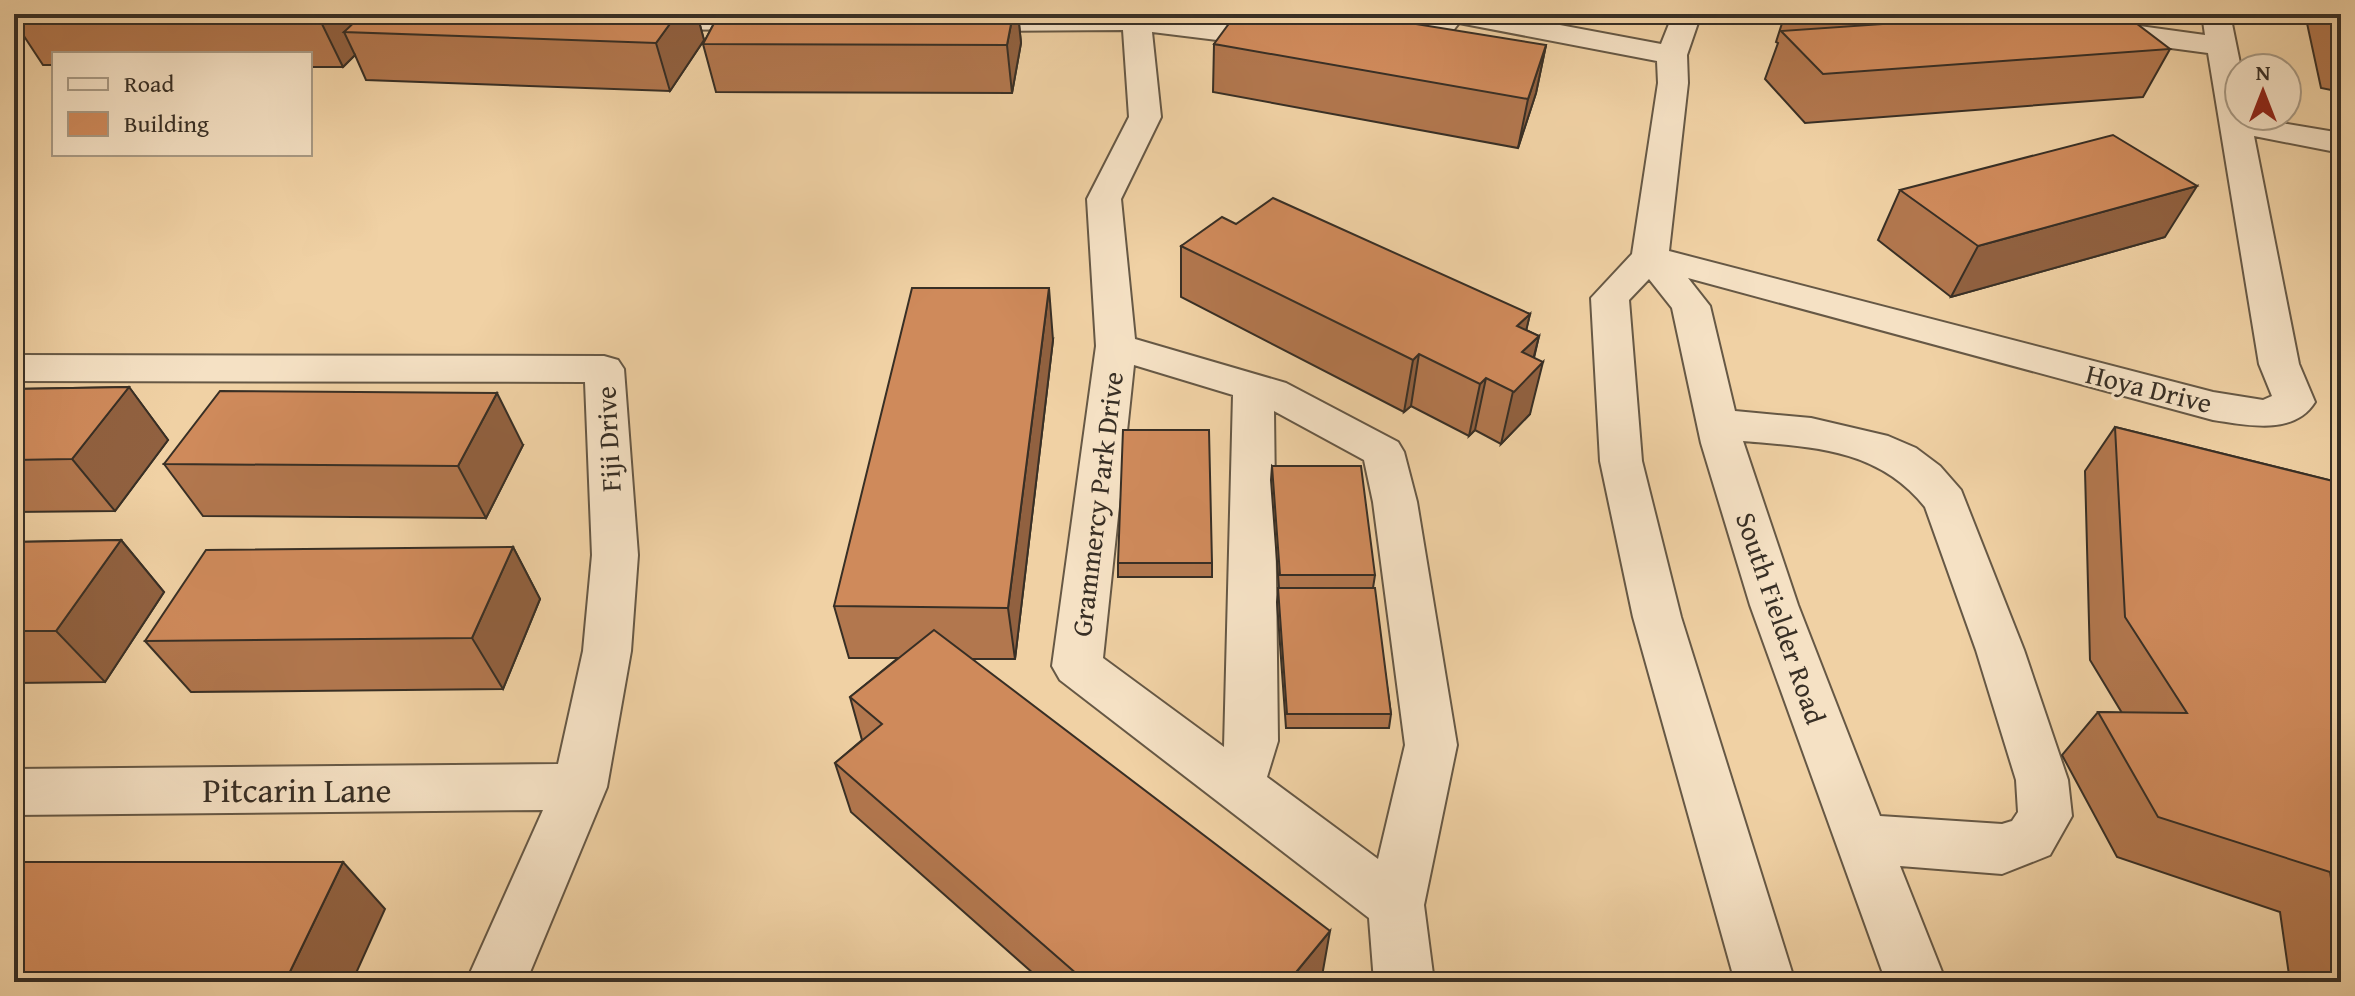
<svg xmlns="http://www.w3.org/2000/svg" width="2355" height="996" font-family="'Gentium Book Plus',serif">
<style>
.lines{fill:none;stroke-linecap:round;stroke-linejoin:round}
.minor-casing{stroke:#665845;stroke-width:4}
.minor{fill:#f5e1c4;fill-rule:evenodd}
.wall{fill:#b2774e;stroke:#382f25;stroke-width:2}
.shaded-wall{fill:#916140;stroke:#382f25;stroke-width:2}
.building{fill:#cf8a5b;stroke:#382f25;stroke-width:2}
.labels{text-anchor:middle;stroke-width:6;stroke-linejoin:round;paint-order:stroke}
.street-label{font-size:28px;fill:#382f25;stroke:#f5e1c4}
.near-street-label{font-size:34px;fill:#382f25;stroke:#f5e1c4}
</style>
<rect width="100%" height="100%" fill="#f0d1a4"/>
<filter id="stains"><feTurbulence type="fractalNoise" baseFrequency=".0025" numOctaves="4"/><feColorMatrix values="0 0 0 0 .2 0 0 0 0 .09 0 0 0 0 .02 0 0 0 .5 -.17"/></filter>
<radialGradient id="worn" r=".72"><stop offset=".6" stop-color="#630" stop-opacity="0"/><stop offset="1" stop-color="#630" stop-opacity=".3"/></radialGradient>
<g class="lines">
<g class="minor-casing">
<path id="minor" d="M775,14L785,17L789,23L785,29L640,30L630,27L626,21L633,14Z
M957,14H1150L1282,30L1292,33L1297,39L1292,45L1282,48L1152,32L1161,117L1121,199L1135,339L1286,383L1398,442L1404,452L1417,502L1457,745L1424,905L1434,982H1374L1369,918L1060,680L1052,666L1096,346L1087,199L1129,117L1123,30L960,31L950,28L946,22ZM1134,365L1233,395L1224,747L1103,658ZM1274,411L1364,460L1373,502L1405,745L1378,859L1267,777L1278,741Z
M1437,14H1501L1661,44L1673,14H1701L1687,55L1688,83L1669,251L2213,392L2263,400L2272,396L2259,364L2208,53L2096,38L2086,35L2081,29L2086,23L2096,20L2205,35L2202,14H2230L2241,68L2239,116L2341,133V153L2254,136L2299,364L2315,402C2294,436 2246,425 2213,420L1688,278L1710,306L1735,411L1811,418L1888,436L1916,448L1940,466L1961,490L2024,650L2068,780L2072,816L2050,855L2002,874L1900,866L1946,982H1886L1750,605L1701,443L1672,308L1649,279L1629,300L1642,461L1681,617L1795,982H1735L1633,617L1600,461L1591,298L1632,254L1658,83L1657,61L1459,23C1432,57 1430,71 1383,59L1379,53L1383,47L1409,46ZM1743,441C1812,447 1878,448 1925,507L1976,650L2016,780L2018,812L2012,821L2002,824L1880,816L1798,605Z
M14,355L604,356L618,360L624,369L638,555L631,651L607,787L526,982H466L543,810L14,815V769L558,764L583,651L592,555L585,382L14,381Z"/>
</g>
<use href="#minor" class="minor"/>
</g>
<path class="wall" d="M17,14H697L704,40L670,91L366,80L355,55L343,67H310V54H54V65H43L14,21V16Z
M719,14H1018L1021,43L1012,93L716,92L703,44Z
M1785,14H1883L1879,25L2170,49L2143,97L1805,123L1765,79L1778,43L1776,42Z
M2305,14H2341V92L2321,88Z
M1214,44L1546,45L1536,93L1518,148L1213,92Z
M1900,190L2165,237L1951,297L1878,240Z
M1236,224L1530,314L1526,330L1539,336L1534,358L1530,414L1501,444L1475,430L1469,436L1411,406L1404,412L1181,297V246Z
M1053,340L1015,659H972L1322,976L1317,982H1043L851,812L835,763L862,740L850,697L898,658H849L834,606Z
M129,387L168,440L115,511L14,512V389Z
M2115,427L2341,483V982H2290L2280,912L2117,857L2062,755L2098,712L2122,713L2090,660L2085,471Z
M523,445L486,518L203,516L164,464Z
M1272,466L1375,575L1373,588L1391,714L1389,728H1286L1277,602L1279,588L1271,480Z
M121,540L164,592L105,682L14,683V542Z
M513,547L540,599L503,689L191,692L145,641Z
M1118,563H1212V577H1118Z"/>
<path class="shaded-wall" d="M326,14H385L344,32L355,55L343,67L320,20Z
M677,14H697L704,40L670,91L656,43Z
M1013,14H1018L1021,43L1012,93L1007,45Z
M1546,45L1536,93L1518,148L1528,99Z
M2197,186L2165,237L1951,297L1978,246Z
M1049,288L1053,340L1015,659L1008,608Z
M1530,314L1518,366L1517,326Z
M1539,336L1529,376L1543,362L1530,414L1501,444L1522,352Z
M1419,354L1411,406L1404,412L1413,360Z
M1486,378L1475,430L1469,436L1480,384Z
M129,387L168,440L115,511L72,459Z
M497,393L523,445L486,518L458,466Z
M121,540L164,592L105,682L56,631Z
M513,547L540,599L503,689L472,638Z
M343,862L385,909L352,982H285Z
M1330,931L1322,976L1317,982H1288Z"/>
<path class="building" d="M17,14H326L320,20L14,18Z
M363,14H677L656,43L344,32Z
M719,14H1013L1007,45L703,44Z
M1236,14H1354L1546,45L1528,99L1214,44Z
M2028,14H2124L2170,49L1823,74L1781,31Z
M2334,14H2341V43Z
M2113,135L2197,186L1978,246L1900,190Z
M1273,198L1530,314L1517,326L1539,336L1522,352L1543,362L1514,392L1486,378L1480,384L1419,354L1413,360L1181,246L1222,217L1236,224Z
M912,288H1049L1008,608L834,606Z
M129,387L72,459L14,460V389Z
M220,391L497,393L458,466L164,464Z
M2115,427L2341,483V940L2330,872L2158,817L2098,712L2187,713L2125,617Z
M1123,430H1209L1212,563H1118Z
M1272,466H1361L1375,575H1280Z
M121,540L56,631H14V542Z
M513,547L472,638L145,641L206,550Z
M1278,588H1375L1391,714H1287Z
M934,630L1330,931L1288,982H1086L835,763L882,724L850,697Z
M14,862H343L285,982H14Z"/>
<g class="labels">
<g class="street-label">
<text transform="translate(2149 388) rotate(14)" y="10">Hoya Drive</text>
<text transform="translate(608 439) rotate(-93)" y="10">Fiji Drive</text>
<text transform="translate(1097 504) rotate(-83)" y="10">Grammercy Park Drive</text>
<text transform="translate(1781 618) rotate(71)" y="10">South Fielder Road</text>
</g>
<g class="near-street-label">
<text x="297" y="802">Pitcarin Lane</text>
</g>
</g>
<rect width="2355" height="996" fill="none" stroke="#f0d1a4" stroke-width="48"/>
<rect x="16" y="16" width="2323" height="964" fill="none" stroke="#382f25" stroke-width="4"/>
<rect x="24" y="24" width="2307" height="948" fill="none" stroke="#382f25" stroke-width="2"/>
<rect x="52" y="52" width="260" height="104" fill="#f5e1c4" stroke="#a99a84" stroke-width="2"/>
<rect x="68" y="78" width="40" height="12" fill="#f5e1c4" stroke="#a99a84" stroke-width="2"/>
<text x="124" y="92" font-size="24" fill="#382f25">Road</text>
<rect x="68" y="112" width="40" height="24" fill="#cf8a5b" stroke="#a99a84" stroke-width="2"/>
<text x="124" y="132" font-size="24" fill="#382f25">Building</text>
<g transform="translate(2263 92)"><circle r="38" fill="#f5e1c4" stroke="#a99a84" stroke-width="2"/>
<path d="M0-6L14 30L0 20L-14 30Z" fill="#8f2418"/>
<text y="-12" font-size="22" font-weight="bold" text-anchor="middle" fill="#382f25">N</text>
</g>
<rect width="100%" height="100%" filter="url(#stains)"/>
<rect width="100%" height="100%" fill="url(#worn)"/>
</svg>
